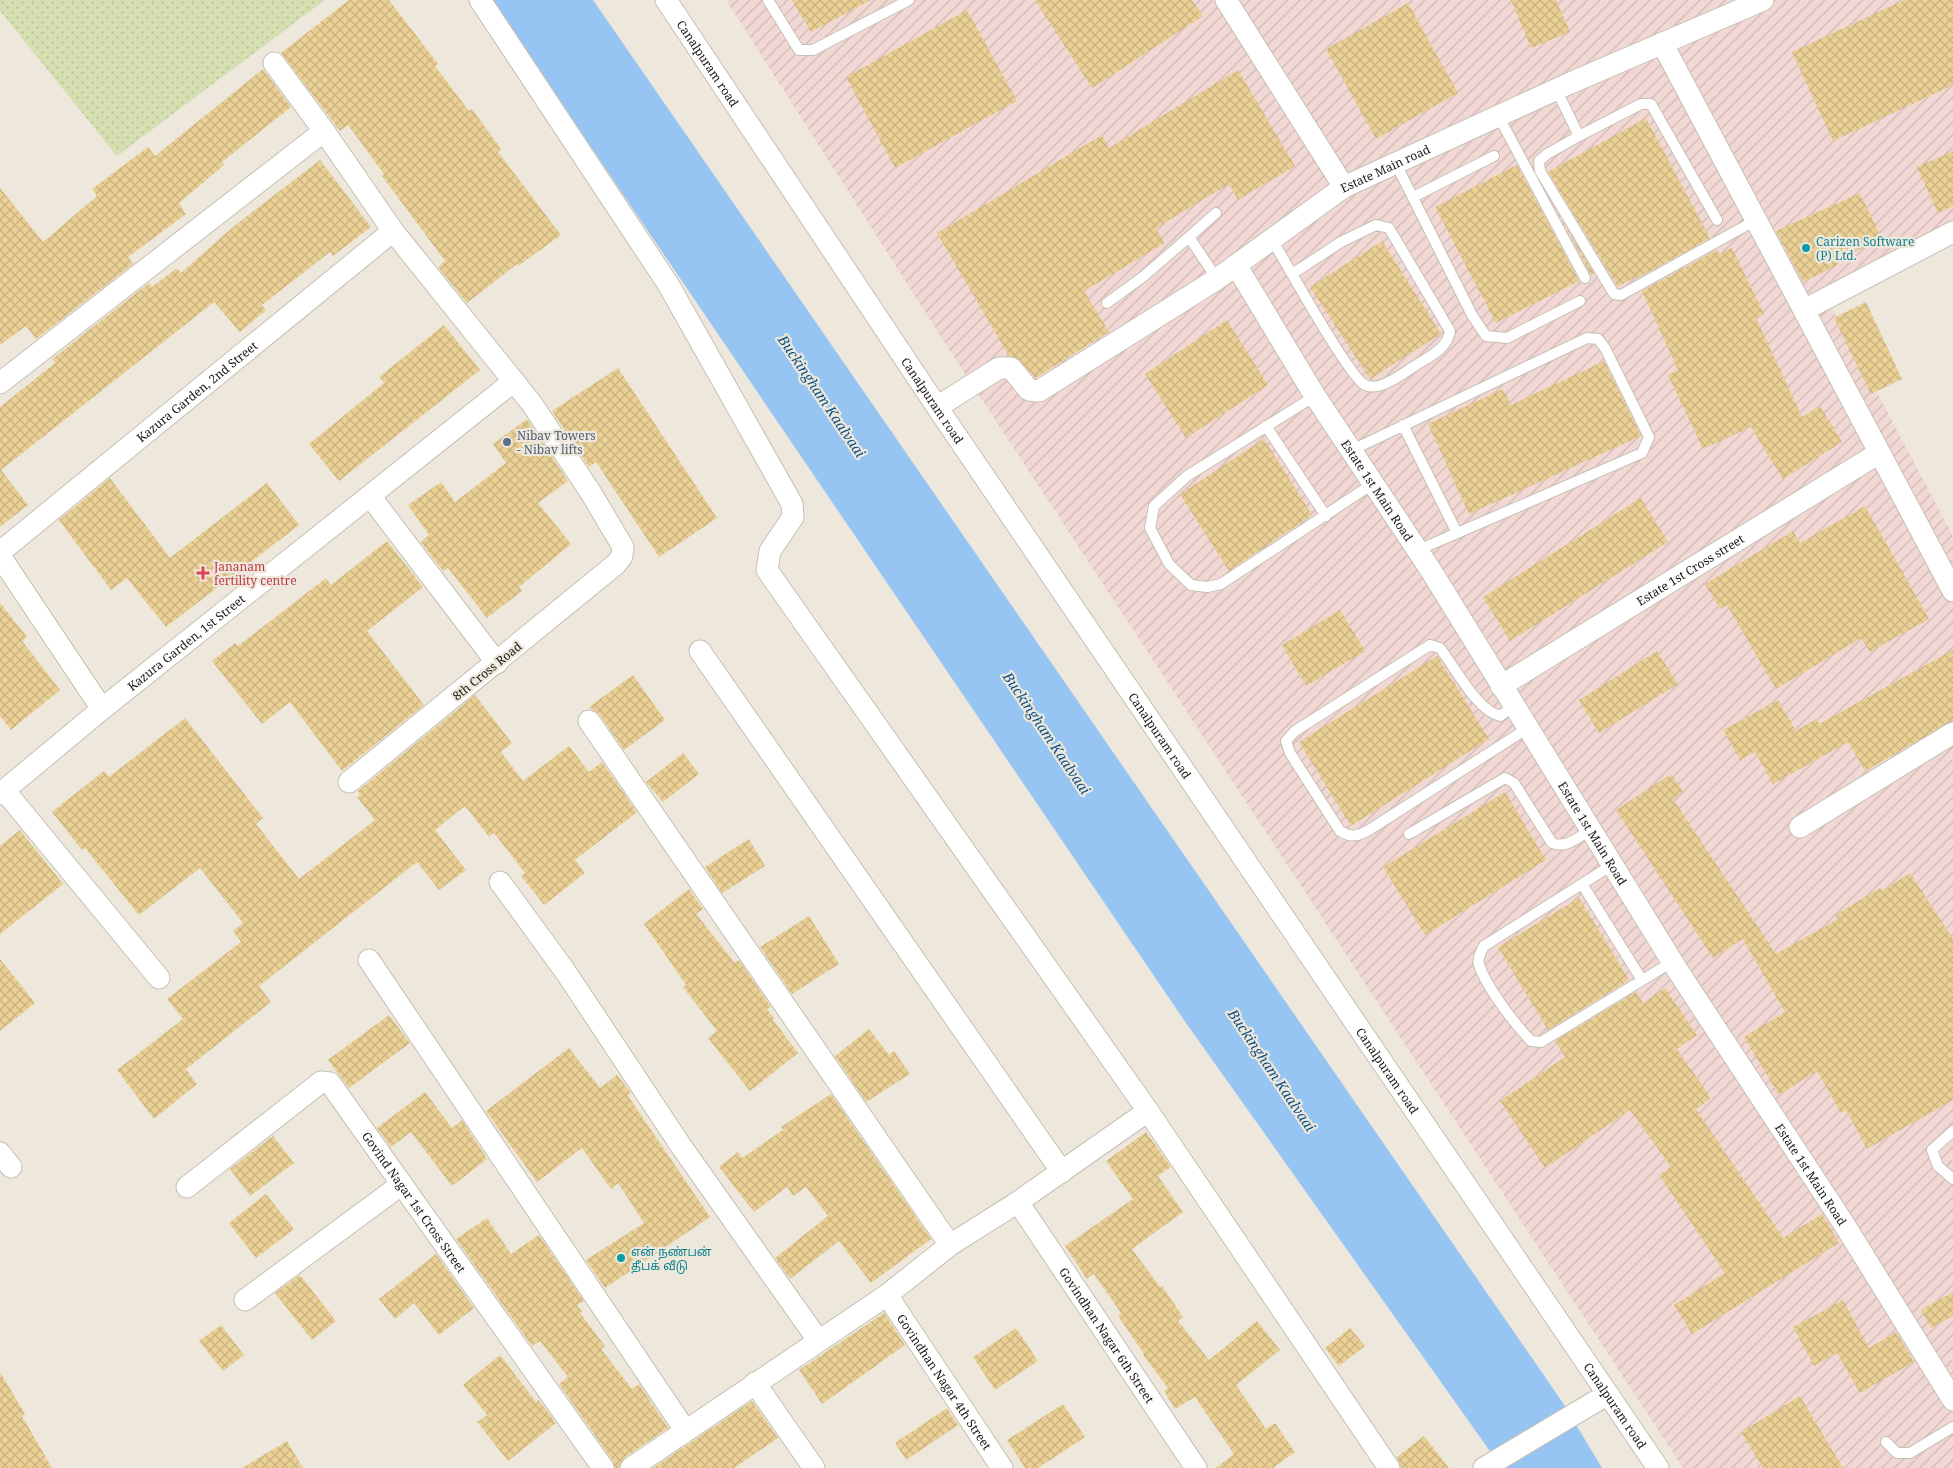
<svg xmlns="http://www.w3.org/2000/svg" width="1953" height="1468" font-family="'Noto Serif','Noto Sans Tamil',serif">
  <defs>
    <pattern id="industrial-furrows" width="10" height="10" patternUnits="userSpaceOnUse" patternTransform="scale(1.25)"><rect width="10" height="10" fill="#f2d8d4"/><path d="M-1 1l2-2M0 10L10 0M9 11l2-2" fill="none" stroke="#cfb9b5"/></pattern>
    <pattern id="grass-dots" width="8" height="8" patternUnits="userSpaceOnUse" patternTransform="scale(1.25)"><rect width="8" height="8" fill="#d5dfb2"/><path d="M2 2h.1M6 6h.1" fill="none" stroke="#b6bf98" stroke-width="1.8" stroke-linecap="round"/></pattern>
    <pattern id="building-cross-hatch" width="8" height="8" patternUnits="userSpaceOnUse" patternTransform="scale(1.25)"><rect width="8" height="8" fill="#ead094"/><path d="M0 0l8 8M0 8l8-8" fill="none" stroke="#c8b27f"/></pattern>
  </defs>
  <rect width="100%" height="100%" fill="#eee8dc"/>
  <path fill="url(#industrial-furrows)" d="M 726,0 L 1953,0 L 1953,236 L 1827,298 L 1953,536 L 1953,1468 L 1683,1468 L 950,351 Z"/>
  <path fill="url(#grass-dots)" d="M 0,0 L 325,0 L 117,156 L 0,11 Z"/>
  <path fill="#96c4f3" d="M 491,0 L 593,0 L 1563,1403 L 1602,1468 L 1502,1468 L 1186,1023 Z"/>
  <path fill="url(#building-cross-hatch)" d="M 349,0 L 389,0 L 438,64 L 435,66 L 469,111 L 472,109 L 501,149 L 498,152 L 561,235 L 518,266 L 517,264 L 467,303 L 438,267 L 445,261 L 382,176 L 384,174 L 348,125 L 340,131 L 281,53 Z
    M 792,0 L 871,0 L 811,32 Z
    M 1035,0 L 1192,0 L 1203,16 L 1092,88 Z
    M 1511,0 L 1556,0 L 1570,32 L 1531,48 Z
    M 1904,0 L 1953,0 L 1953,85 L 1833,141 L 1792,52 Z
    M 1408,3 L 1458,93 L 1376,139 L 1326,49 Z
    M 967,10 L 1017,101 L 895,168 L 846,77 Z
    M 263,69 L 291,107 L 222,162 L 224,165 L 179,203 L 186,214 L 128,257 L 133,264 L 36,339 L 26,326 L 0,345 L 0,188 L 43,242 L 97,196 L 92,189 L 148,147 L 155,156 Z
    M 1238,70 L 1295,166 L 1238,200 L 1229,184 L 1156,228 L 1165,243 L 1084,291 L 1109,332 L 1035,378 L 1020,360 L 1009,356 L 937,233 L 1102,135 L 1109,148 Z
    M 1646,118 L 1710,238 L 1636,279 L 1635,277 L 1618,287 L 1548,172 Z
    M 1953,151 L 1953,206 L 1938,213 L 1917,167 Z
    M 320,160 L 371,227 L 333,256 L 330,252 L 262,305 L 266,310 L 240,332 L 214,302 L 1,470 L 28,505 L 0,527 L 0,407 L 55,363 L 52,359 L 149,283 L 152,287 L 177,268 L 181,273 L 233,227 Z
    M 1517,165 L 1579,281 L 1496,323 L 1435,207 Z
    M 1860,193 L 1882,239 L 1836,261 L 1838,265 L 1803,282 L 1776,231 Z
    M 1565,225 L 1594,273 L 1591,275 Z
    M 1382,241 L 1441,334 L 1370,379 L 1310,287 Z
    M 1732,248 L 1764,314 L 1756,318 L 1802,417 L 1820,406 L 1842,442 L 1783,479 L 1751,427 L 1703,449 L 1668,375 L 1678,370 L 1642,291 L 1717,250 L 1719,254 Z
    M 1866,302 L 1902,379 L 1871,394 L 1834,318 Z
    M 1227,320 L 1268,385 L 1186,438 L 1145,374 Z
    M 444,325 L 480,370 L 339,481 L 309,444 L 384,383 L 379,377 Z
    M 1604,361 L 1641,436 L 1469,514 L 1428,424 L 1503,389 L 1511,405 Z
    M 618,368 L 717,518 L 659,557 L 596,462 L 589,467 L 552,411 Z
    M 527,419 L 568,481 L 538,503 L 571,544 L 519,587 L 522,591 L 487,618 L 448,568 L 443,571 L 421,542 L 429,535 L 408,505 L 441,482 L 455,502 L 506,463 L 493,444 Z
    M 1264,439 L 1312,515 L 1229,571 L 1180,494 Z
    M 110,478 L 170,558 L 267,483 L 299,525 L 166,627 L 127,578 L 111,590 L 59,520 Z
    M 1641,498 L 1668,542 L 1510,641 L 1483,597 Z
    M 1865,506 L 1929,619 L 1870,652 L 1861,638 L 1776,689 L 1727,605 L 1720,609 L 1705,584 L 1793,531 L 1800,543 Z
    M 387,541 L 423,587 L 367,631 L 424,705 L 342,771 L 290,702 L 262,724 L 212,661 L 235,643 L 238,646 L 326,578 L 331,585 Z
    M 0,603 L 27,637 L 22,641 L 60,690 L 11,730 L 0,716 Z
    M 1340,610 L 1365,651 L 1306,686 L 1282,645 Z
    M 1953,650 L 1953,721 L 1865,771 L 1848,742 L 1773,784 L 1755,752 L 1740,760 L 1723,730 L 1778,700 L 1796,731 L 1816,719 L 1819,724 Z
    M 1657,651 L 1678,684 L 1599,733 L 1579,700 Z
    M 1437,656 L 1489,739 L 1351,826 L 1299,742 Z
    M 633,675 L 665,720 L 624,750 L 599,714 L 589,707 Z
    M 475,695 L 512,743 L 501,752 L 523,781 L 569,746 L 589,772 L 602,762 L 637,812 L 575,860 L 585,873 L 544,905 L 521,876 L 525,873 L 494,833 L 489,837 L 465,806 L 435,830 L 466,870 L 439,890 L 417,862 L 259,986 L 271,1002 L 186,1069 L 197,1084 L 154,1119 L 117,1070 L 183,1019 L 167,999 L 241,942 L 233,931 L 243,923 L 200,868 L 139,915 L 85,848 L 82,850 L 52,812 L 104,771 L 109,777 L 185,718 L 263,818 L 256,824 L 299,879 L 375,820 L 357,797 L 360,795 L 358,791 Z
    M 683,753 L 699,774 L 663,802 L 646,782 Z
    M 1671,774 L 1683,792 L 1673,799 L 1776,954 L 1838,919 L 1835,915 L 1880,888 L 1882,891 L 1910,873 L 1953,939 L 1953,1100 L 1867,1149 L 1846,1110 L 1841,1113 L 1817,1071 L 1779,1095 L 1744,1037 L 1785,1012 L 1743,939 L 1713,958 L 1616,810 Z
    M 1505,792 L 1546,860 L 1425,935 L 1383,867 Z
    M 20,830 L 63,884 L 0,934 L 0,846 Z
    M 749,839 L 765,866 L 722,893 L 705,867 Z
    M 689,889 L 703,909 L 696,914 L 735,963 L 739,960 L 771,1007 L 767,1009 L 774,1018 L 773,1020 L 798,1053 L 750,1091 L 708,1038 L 717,1031 L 683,987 L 686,985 L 644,924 Z
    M 1579,898 L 1629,980 L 1548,1030 L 1498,947 Z
    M 809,916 L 839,964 L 792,994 L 760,947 Z
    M 0,959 L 35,1003 L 0,1031 Z
    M 1665,988 L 1697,1035 L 1677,1049 L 1711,1098 L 1696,1109 L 1783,1238 L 1822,1214 L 1839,1243 L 1692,1334 L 1674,1305 L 1725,1273 L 1659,1175 L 1671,1167 L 1630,1110 L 1545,1168 L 1500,1101 L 1565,1057 L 1555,1041 L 1636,992 L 1643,1003 Z
    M 389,1015 L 410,1043 L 349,1088 L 328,1060 Z
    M 869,1029 L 889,1055 L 894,1051 L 910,1074 L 866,1102 L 835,1056 Z
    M 569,1048 L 600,1088 L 617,1075 L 631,1093 L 628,1096 L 710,1217 L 605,1288 L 586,1260 L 644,1223 L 618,1183 L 611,1189 L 582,1148 L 537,1182 L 486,1111 Z
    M 425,1092 L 452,1128 L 462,1120 L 487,1159 L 452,1186 L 411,1132 L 391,1147 L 377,1128 Z
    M 831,1094 L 931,1239 L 871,1283 L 839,1241 L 790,1279 L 775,1258 L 828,1216 L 806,1187 L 793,1196 L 787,1187 L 754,1212 L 719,1167 L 738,1152 L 742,1158 L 783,1130 L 781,1127 Z
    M 1146,1132 L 1171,1167 L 1158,1176 L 1183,1212 L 1132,1249 L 1160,1287 L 1162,1286 L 1183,1317 L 1178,1321 L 1209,1360 L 1257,1321 L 1280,1350 L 1236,1385 L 1266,1429 L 1275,1423 L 1295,1452 L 1273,1468 L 1216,1468 L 1234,1454 L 1195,1397 L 1175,1409 L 1164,1391 L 1168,1388 L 1143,1355 L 1144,1354 L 1118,1316 L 1121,1313 L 1094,1274 L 1087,1279 L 1065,1246 L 1133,1199 L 1106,1161 Z
    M 273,1136 L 294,1163 L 250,1196 L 230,1169 Z
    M 266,1194 L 294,1229 L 256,1258 L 229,1223 Z
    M 487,1218 L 511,1254 L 539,1235 L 584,1301 L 577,1305 L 582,1312 L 580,1313 L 605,1346 L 601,1349 L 632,1389 L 639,1384 L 668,1428 L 624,1458 L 619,1468 L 615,1468 L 613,1461 L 559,1384 L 568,1377 L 540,1341 L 532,1346 L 456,1239 Z
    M 436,1254 L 474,1308 L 439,1335 L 414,1303 L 395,1319 L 379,1299 Z
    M 300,1275 L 336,1321 L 312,1340 L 275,1293 Z
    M 1953,1292 L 1953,1316 L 1931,1328 L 1921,1310 Z
    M 1843,1300 L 1869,1348 L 1896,1332 L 1914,1362 L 1860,1393 L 1837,1353 L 1814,1366 L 1793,1327 Z
    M 884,1313 L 905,1345 L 822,1404 L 799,1370 Z
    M 221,1325 L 244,1355 L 223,1371 L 199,1341 Z
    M 1016,1328 L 1038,1361 L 995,1390 L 973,1357 Z
    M 1350,1328 L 1365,1346 L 1339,1366 L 1325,1348 Z
    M 500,1355 L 536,1402 L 539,1400 L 556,1423 L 508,1461 L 477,1422 L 487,1415 L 463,1385 Z
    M 0,1372 L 25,1414 L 22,1416 L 52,1468 L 0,1468 Z
    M 1800,1396 L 1843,1468 L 1763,1468 L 1741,1432 Z
    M 752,1401 L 778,1438 L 734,1468 L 653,1468 Z
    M 1063,1404 L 1085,1437 L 1038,1468 L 1025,1468 L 1007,1440 Z
    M 947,1408 L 958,1425 L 906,1460 L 895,1443 Z
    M 1424,1436 L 1449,1468 L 1401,1468 L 1397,1457 Z
    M 287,1441 L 303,1468 L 242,1468 Z"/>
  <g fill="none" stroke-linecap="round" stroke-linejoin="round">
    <g stroke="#c5c0b4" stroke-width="12">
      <path id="lane" d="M 768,0 L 799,50 L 813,50 L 909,0
        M 1556,89 L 1579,136 L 1641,104 L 1651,104 L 1717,220
        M 1499,117 L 1585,278
        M 1579,136 L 1547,154 L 1539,161 L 1540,171 L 1614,294 L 1621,295 L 1756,220
        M 1396,164 L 1472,315 L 1486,336 L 1507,338 L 1580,301
        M 1413,197 L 1494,156
        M 1189,237 L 1216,213
        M 1271,238 L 1292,274 L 1341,242 L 1376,225 L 1389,228 L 1450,331 C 1447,350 1428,357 1413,367 C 1402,374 1379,392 1365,385 C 1351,378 1303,293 1292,274
        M 1107,303 L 1144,276 L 1189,237 L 1217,279
        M 1315,396 L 1187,476 L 1154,506 L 1150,528 L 1169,564 L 1191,585 L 1207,587 L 1221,584 L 1374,483
        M 1403,425 L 1457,533
        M 1266,426 L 1326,516
        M 1352,450 L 1587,338 L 1598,339 L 1605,348 L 1649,437 L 1642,453 L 1418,550
        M 1514,706 L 1500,716 C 1476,710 1455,667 1440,648 L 1430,645 L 1295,731 L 1286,741 L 1290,753 L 1340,831 C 1351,838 1358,836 1369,830 L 1528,728
        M 1409,834 L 1505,778 L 1514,783 L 1552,843 C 1566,849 1579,837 1590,830
        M 1612,865 L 1484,946 C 1481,952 1477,958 1479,965 C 1487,988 1514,1023 1531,1041 L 1541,1042 L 1672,962
        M 1582,884 L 1642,980
        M 1953,1131 L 1932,1150 L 1938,1166 L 1953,1179
        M 1886,1442 L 1897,1453 L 1910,1453 L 1953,1427"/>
    </g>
    <g stroke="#c5c0b4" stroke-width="23">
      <g id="street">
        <path d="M 480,0 L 668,284 L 792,504 L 793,517 L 770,551 L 767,570 L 1148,1111 L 1389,1468"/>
        <path id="s1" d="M 666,0 L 937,407 L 1658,1468"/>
        <path d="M 1226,0 L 1344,187"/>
        <path d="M 1662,43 L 1953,591"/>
        <path d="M 274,63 L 324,131"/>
        <path id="s2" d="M 1236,265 L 1315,396 L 1430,569 L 1678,971 L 1844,1224 L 1953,1400"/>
        <path d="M 1804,310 L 1953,232"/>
        <path d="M 0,383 L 324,131 L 393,231 L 532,404 L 591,493 L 623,547 L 622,556 L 616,564 L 349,782"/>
        <path id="s3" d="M 937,407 L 999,368 L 1011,368 L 1029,390 L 1039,391 L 1217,279 L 1344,187 L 1568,84 L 1763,0"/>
        <path d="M 370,496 L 497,663"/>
        <path id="s4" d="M 0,552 L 393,231"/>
        <path d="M 0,556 L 102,709"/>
        <path d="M 700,651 L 1062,1172"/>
        <path id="s5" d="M 1501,686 L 1879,453"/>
        <path d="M 589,721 L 950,1245"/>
        <path d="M 4,790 L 159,978"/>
        <path id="s6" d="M 0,794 L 102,709 L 514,381"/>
        <path d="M 1800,827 L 1953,733"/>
        <path d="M 500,882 L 565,971 L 681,1146 L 818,1340"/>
        <path d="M 369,960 L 685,1430"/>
        <path d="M 0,1153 L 11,1167"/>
        <path id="s7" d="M 187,1187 L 321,1082 L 330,1083 L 603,1468"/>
        <path id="s8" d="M 1018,1202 L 1196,1468"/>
        <path id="s9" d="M 887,1295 L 1002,1468"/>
        <path d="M 245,1300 L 402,1184"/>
        <path d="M 755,1383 L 814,1468"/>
        <path d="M 631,1468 L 887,1295 L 950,1245 L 1018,1202 L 1148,1111"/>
        <path d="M 1484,1468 L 1608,1394"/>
      </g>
    </g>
    <use href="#lane" stroke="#fff" stroke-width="10"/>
    <use href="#street" stroke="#fff" stroke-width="21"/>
  </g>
  <g fill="#0f9aa8" stroke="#eee8dc" stroke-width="2">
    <circle cx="1806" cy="248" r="5"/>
    <circle cx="621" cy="1258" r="5"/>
  </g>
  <circle fill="#5c6f8a" stroke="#eee8dc" stroke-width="2" cx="507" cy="442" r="5"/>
  <path fill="#e0444e" stroke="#eee8dc" stroke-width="2" d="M200.5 565.5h5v5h5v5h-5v5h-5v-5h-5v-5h5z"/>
  <g text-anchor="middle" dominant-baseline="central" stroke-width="4.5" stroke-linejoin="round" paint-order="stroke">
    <g font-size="12" fill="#1a1814" stroke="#eee8dc">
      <text stroke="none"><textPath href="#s1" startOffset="76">Canalpuram road</textPath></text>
      <text stroke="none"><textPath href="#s3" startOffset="536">Estate Main road</textPath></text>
      <text stroke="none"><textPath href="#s4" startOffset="254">Kazura Garden, 2nd Street</textPath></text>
      <text stroke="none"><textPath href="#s1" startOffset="481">Canalpuram road</textPath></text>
      <text stroke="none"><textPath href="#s2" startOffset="266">Estate 1st Main Road</textPath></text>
      <text stroke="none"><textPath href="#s5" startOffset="222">Estate 1st Cross street</textPath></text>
      <text stroke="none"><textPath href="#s6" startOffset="240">Kazura Garden, 1st Street</textPath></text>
      <text transform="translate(487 671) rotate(-39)">8th Cross Road</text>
      <text stroke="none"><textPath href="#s1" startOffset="886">Canalpuram road</textPath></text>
      <text stroke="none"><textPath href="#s2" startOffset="671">Estate 1st Main Road</textPath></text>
      <text stroke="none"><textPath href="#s1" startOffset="1291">Canalpuram road</textPath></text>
      <text stroke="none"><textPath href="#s2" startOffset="1076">Estate 1st Main Road</textPath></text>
      <text stroke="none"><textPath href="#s7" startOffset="325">Govind Nagar 1st Cross Street</textPath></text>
      <text stroke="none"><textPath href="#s8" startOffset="160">Govindhan Nagar 6th Street</textPath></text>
      <text stroke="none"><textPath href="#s9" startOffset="104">Govindhan Nagar 4th Street</textPath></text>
      <text stroke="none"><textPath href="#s1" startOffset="1696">Canalpuram road</textPath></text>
    </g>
    <g font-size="12" fill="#0d838f" stroke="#eee8dc" text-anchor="start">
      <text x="1816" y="241">Carizen Software<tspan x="1816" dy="14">(P) Ltd.</tspan></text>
      <text x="631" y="1251">என் நண்பன்<tspan x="631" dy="14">தீபக் வீடு</tspan></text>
    </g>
    <g font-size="12" fill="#4e5e75" stroke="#eee8dc" text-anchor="start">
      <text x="517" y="435">Nibav Towers<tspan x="517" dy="14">- Nibav lifts</tspan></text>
    </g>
    <g font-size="12" fill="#be3a42" stroke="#eee8dc" text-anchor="start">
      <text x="214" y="566">Jananam<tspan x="214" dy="14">fertility centre</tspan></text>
    </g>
    <g font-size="14" font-style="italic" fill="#0c5089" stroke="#eee8dc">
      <text transform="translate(822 396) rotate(56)">Buckingham Kaalvaai</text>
      <text transform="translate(1047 733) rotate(56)">Buckingham Kaalvaai</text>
      <text transform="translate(1272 1070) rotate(56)">Buckingham Kaalvaai</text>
    </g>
  </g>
</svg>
